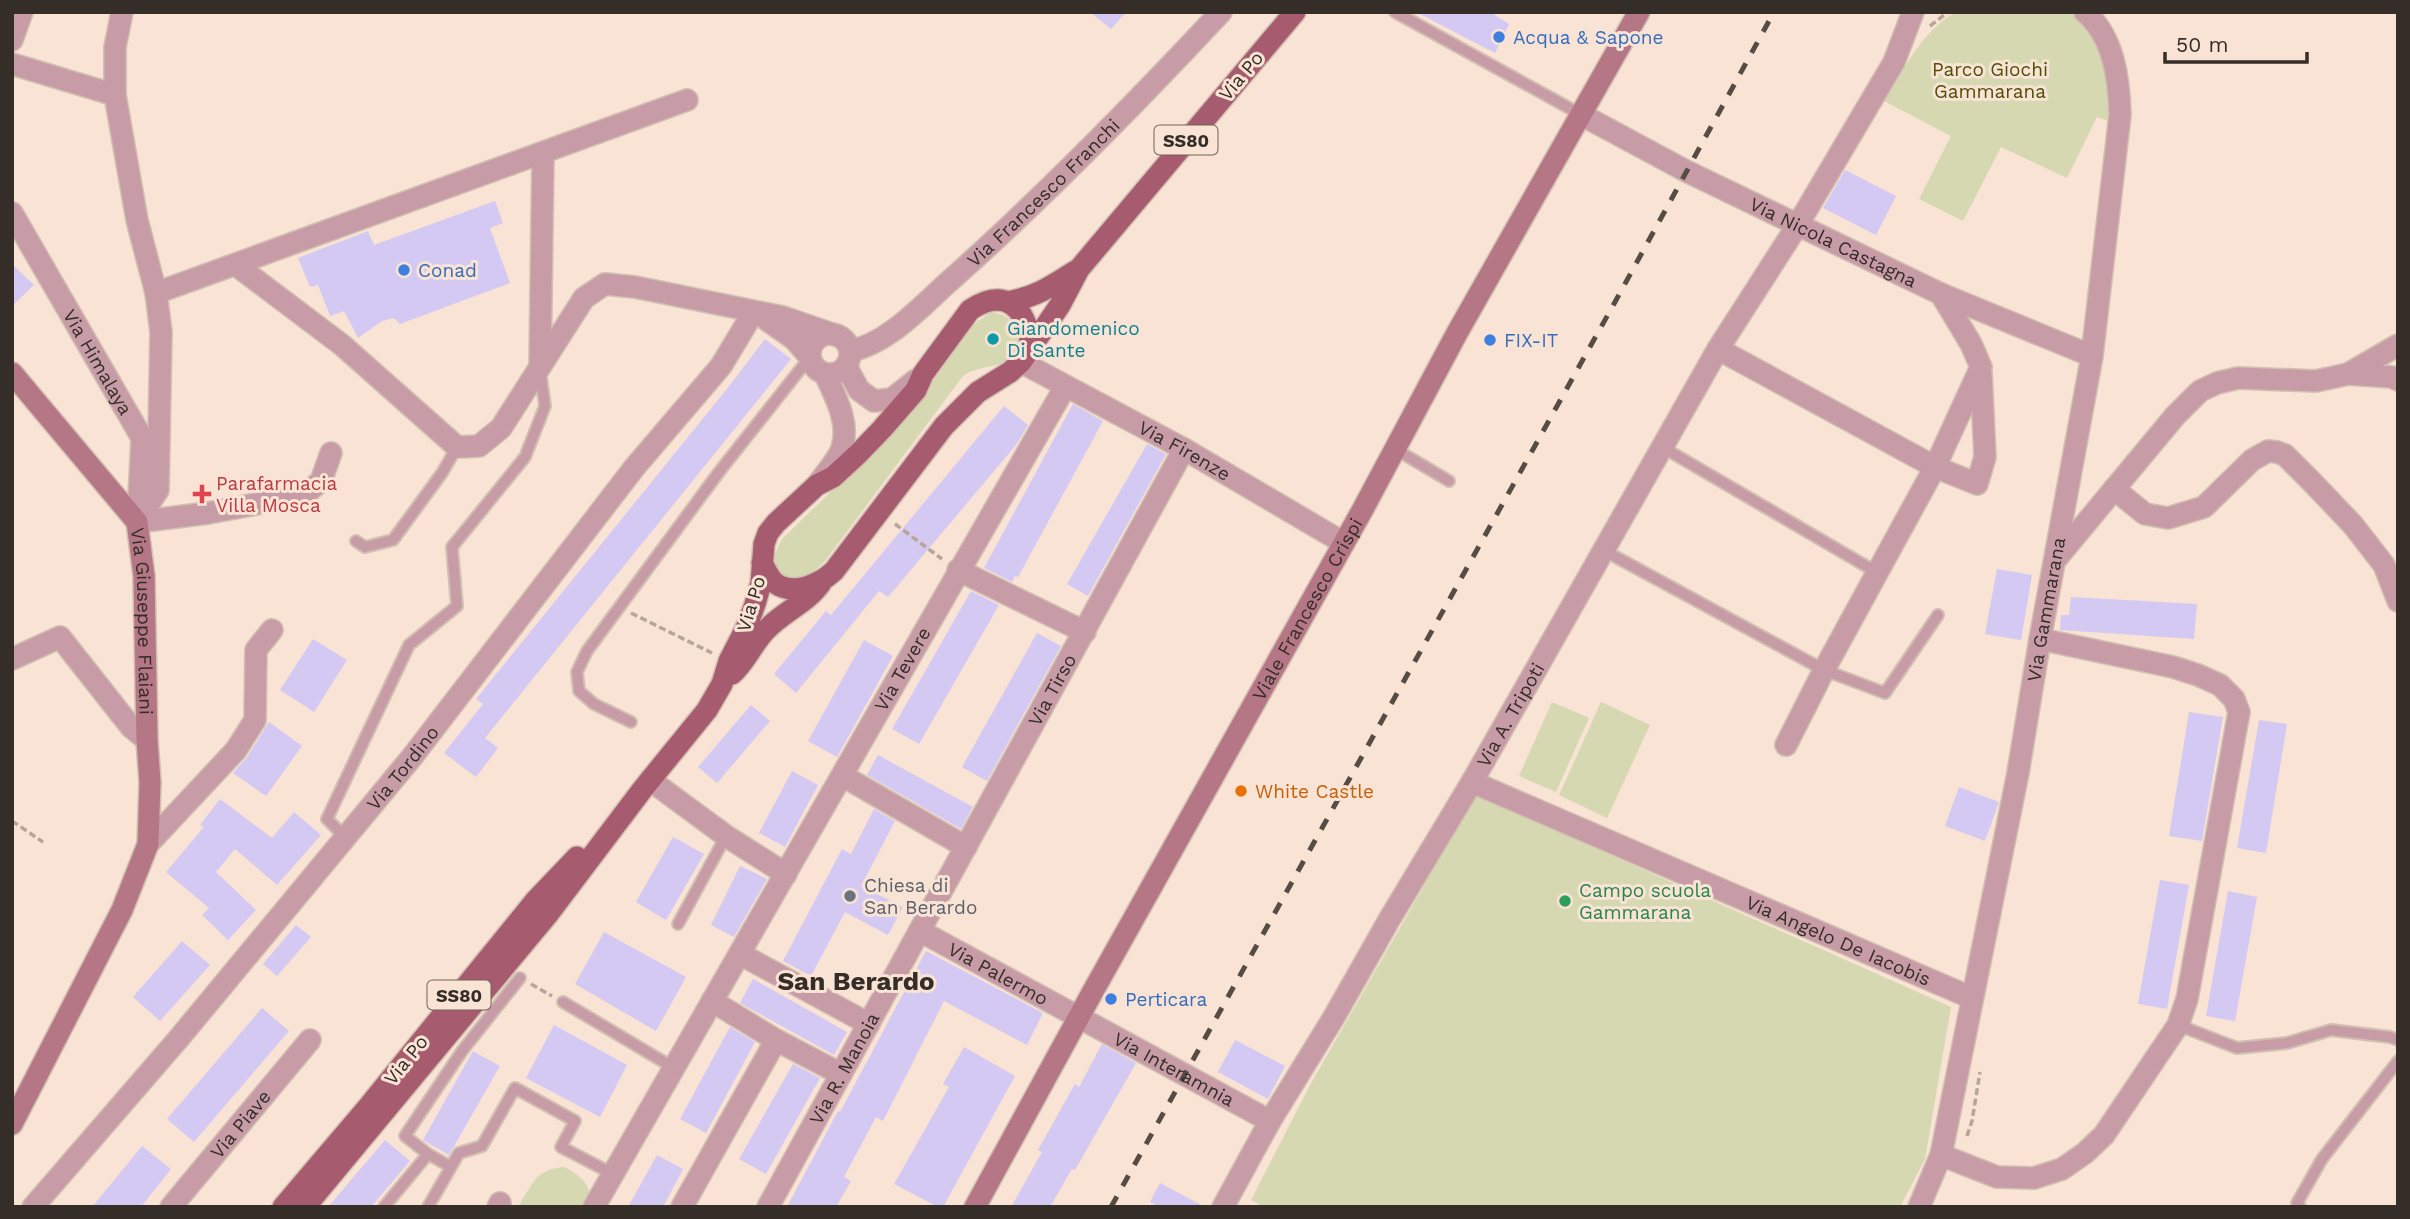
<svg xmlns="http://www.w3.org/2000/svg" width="2410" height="1219" font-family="'Work Sans',sans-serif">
  <rect width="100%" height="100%" fill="#f8e3d4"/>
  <path fill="#d5d8b0" d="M 1956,12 L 2071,12 C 2110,53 2108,68 2110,122 L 2097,117 L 2067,178 L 2001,147 L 1963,221 L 1919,199 L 1951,136 L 1884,101 C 1904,70 1922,30 1956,12 Z
    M 990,313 C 1009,312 1015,325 1020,341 C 1009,374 987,360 963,376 L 825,561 C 811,574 801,584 781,575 C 771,562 775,550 783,538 L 877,447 L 919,400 L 973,325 Z
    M 1552,702 L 1589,718 L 1556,792 L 1519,776 Z
    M 1601,702 L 1650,725 L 1607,818 L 1559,795 Z
    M 1476,795 L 1951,1007 L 1925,1159 L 1900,1207 L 1264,1207 L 1251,1200 L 1310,1085 Z
    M 564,1167 C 578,1174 586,1180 591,1195 L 584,1207 L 518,1207 C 532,1185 535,1169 564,1167 Z"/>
  <path fill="#d4c9f2" d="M 1090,12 L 1126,12 L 1111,29 Z
    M 1416,12 L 1490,12 L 1509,24 L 1495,53 Z
    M 1845,170 L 1896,196 L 1876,235 L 1823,208 Z
    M 495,201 L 503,223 L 490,228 L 510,283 L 400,324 L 394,318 L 382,321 L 358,338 L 344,311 L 330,316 L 318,285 L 310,287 L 298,258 L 368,231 L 374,245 Z
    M 12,264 L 34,285 L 12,306 Z
    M 765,339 L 791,359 L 485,738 L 498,748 L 476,777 L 444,753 L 483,704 L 476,699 L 730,385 Z
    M 1073,404 L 1103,421 L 1018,577 L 1015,576 L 1012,582 L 984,568 Z
    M 1004,406 L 1028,425 L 1016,445 L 888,597 L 879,591 L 796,693 L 774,674 L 826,611 L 831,615 Z
    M 1147,444 L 1166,454 L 1088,596 L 1067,584 Z
    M 1997,569 L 2032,575 L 2021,640 L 1985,634 Z
    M 971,591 L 999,605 L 919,744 L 892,729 Z
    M 2071,597 L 2197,604 L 2194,639 L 2060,630 L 2061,615 L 2069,615 Z
    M 1037,633 L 1061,646 L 987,781 L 962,767 Z
    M 313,639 L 347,660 L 314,712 L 280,690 Z
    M 864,640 L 893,656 L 837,757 L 808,741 Z
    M 751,705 L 770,721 L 717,783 L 698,767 Z
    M 2189,712 L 2223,717 L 2202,841 L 2169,836 Z
    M 2259,720 L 2287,724 L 2266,853 L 2237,848 Z
    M 269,722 L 302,746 L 266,796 L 233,773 L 247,757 Z
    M 878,755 L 973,807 L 961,829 L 867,775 Z
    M 792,771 L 818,785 L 785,847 L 759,833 Z
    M 1959,787 L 1999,802 L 1985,841 L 1945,826 Z
    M 220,799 L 272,838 L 294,812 L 321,835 L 277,885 L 235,849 L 216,872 L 256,910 L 228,940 L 202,915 L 209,908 L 166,872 L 204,827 L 200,825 Z
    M 874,809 L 895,821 L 861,886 L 903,907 L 888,935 L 845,912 L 811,976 L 783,961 L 842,849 L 851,854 Z
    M 673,837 L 704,854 L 666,920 L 636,902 Z
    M 740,866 L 767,879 L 734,937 L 711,925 Z
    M 2160,880 L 2189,885 L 2167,1009 L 2138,1004 Z
    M 2228,891 L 2257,897 L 2235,1021 L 2206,1016 Z
    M 296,925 L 311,937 L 277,976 L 263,964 Z
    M 604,932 L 686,977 L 656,1031 L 575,984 Z
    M 182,941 L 210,965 L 160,1021 L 133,997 Z
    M 926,951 L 1043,1013 L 1027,1045 L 944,1001 L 883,1121 L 876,1117 L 844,1177 L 851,1181 L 836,1207 L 787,1207 L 838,1111 L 840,1112 Z
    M 753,979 L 847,1032 L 834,1055 L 740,1003 Z
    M 262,1008 L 289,1031 L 194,1142 L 167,1119 Z
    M 554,1025 L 627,1065 L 600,1117 L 526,1078 Z
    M 730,1027 L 755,1042 L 706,1133 L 680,1119 Z
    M 1235,1040 L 1285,1066 L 1268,1099 L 1218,1072 Z
    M 1102,1044 L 1136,1063 L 1116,1098 L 1075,1170 L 1072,1169 L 1050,1207 L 1011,1207 L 1042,1152 L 1038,1150 L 1075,1084 L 1079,1087 Z
    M 964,1047 L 1015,1076 L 943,1207 L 938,1207 L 894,1184 L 949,1087 L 943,1084 Z
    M 473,1051 L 500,1066 L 449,1155 L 423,1140 Z
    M 793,1064 L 820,1078 L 766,1174 L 739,1159 Z
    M 385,1140 L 410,1161 L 371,1207 L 328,1207 Z
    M 142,1146 L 171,1169 L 141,1207 L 92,1207 Z
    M 657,1155 L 683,1169 L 663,1207 L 628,1207 Z
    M 1160,1183 L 1205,1207 L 1159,1207 L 1150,1202 Z"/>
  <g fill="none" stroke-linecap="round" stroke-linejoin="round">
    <g stroke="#d1bfb1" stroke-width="14">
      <path id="lane" d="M 1395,12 L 1580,114
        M 1662,447 L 1878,573
        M 1395,449 L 1449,481
        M 356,541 L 365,547 L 393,540 L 442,473 L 457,447
        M 1603,550 L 1824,670 L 1885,693 L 1938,615
        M 631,722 L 594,704 L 579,691 L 577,672 L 587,651 L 719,472 L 810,357
        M 346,838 L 327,819 L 409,645 L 457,606 L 452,547 L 525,457 L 545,406 L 540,370
        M 678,924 L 726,836
        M 563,1002 L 674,1068
        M 2178,1025 L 2237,1048 L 2287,1043 L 2331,1030 L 2390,1037 L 2398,1040
        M 451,1167 L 428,1154 L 405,1136 L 462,1051 L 520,978
        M 384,1207 L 428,1154
        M 428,1207 L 459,1153 L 482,1146 L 515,1088 L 575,1121 L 561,1147 L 613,1174
        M 2300,1207 L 2297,1203 L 2322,1159 L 2398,1061"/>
    </g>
    <g stroke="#d1bfb1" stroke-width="24">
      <g id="street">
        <path d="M 122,12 L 115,47 L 115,95 L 137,220 L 156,293 L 161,332 L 158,490 L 137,522"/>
        <path d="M 12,40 L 22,12"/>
        <path d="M 12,64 L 115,95"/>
        <path id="s1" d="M 1580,114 L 1686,171 L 1941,294 L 2092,356"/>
        <path id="s2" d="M 12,213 L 142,438 L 138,520"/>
        <path d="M 236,265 L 342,345 L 457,447 L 479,446 L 501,428 L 584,298 L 605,284 L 635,287 L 783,317 L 835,335"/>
        <path d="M 156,293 L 687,100"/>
        <path d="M 767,320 L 794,339 L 810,357"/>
        <circle cx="830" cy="354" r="20"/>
        <path d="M 1718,349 L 1935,467 L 1977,484 L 1985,457 L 1981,373"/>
        <path id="s3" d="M 850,351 C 890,343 923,304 953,278 C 1047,194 1135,104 1221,12"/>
        <path id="s4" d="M 1021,362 L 1184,449 L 1344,543"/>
        <path d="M 540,365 L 543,154"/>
        <path d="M 846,366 L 859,390 L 874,401 L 892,399 L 916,380"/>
        <path d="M 2348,374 L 2392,377 L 2398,380"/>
        <path d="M 817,485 C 825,474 838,460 842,448 C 850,422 835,396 825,374"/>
        <path d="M 2114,489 L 2145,514 L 2168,518 L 2204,507 L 2252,460 L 2268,451 L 2277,452 L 2285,455 L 2312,482 L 2353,525 L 2384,565 L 2398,601"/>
        <path d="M 137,522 L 208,513 L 304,495 L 321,481 L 331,453"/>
        <path d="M 2056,559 L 2175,416 L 2200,391 L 2217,383 L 2238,378 L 2316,381 L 2348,374 L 2398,345"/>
        <path d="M 958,570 L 1085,632"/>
        <path d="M 12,659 L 60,637 L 131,727 L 147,740"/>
        <path d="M 1786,745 L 1824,670 L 1935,467 L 1981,367 L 1971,344 L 1941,294"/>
        <path d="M 843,776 L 966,847"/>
        <path d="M 650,780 L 726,836 L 786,874"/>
        <path id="s5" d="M 1472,782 L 1972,998"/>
        <path d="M 148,844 L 236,750 L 255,720 L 256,650 L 272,630"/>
        <path id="s6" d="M 920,931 L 1270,1121"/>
        <path d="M 740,954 L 869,1024"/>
        <path d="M 712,1001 L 776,1040 L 841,1074"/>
        <path d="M 1941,1155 L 1997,1177 L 2034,1178 L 2062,1169 L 2085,1153 L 2104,1135 L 2178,1025 L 2187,999 L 2239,712 L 2234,699 L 2220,685 L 2198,675 L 2173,667 L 2040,639"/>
        <path id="s7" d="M 33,1207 L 180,1037 L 412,757 L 634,468 L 721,366 L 753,313"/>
        <path id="s8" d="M 171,1207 L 310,1040"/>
        <path d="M 498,1207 L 500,1203"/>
        <path id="s9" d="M 594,1207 C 752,934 906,659 1065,387"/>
        <path d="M 682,1207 L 776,1040"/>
        <path id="s10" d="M 768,1207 L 1184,449"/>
        <path id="s11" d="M 1223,1207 L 1270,1121 L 1334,1017 L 1389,920 L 1472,782 L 1718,349 L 1797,226 L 1894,62 L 1913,12"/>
        <path id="s12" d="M 1919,1207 L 1941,1155 L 2018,773 L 2040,639 L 2092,356 L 2120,115 C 2119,79 2114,37 2085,12"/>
      </g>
    </g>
    <g stroke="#d1bfb1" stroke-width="24">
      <g id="secondary">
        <path id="s13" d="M 12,373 L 137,522 L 144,576 L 147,740 L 150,782 L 148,844 L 122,910 L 12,1124"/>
        <path id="s14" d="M 975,1207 L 1092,993 L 1363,509 L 1457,333 L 1639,12"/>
      </g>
    </g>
    <g stroke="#d1bfb1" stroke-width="24">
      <path id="primary" d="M 1007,302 C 1036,297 1052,286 1077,270
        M 762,563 C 766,570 770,579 775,583 C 794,597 821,583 834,571 L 944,426 L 978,392 L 1010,372 L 1021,362 L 1060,305 L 1079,269 L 1295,12
        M 732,674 C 746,662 753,643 766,630 C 783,612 807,603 821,583
        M 283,1207 L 368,1107 L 535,901 L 577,857
        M 305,1207 L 549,913 L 642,790 L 707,710 L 722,684 L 729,661 L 747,626 L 755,604 L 761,583 L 764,544 L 768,533 L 776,523 L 817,485 L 833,477 L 858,454 L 882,429 L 916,390 L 923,374 L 970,310 C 1006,286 1026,308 1031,345"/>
    </g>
    <path stroke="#b6a599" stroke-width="3.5" stroke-dasharray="7 3.5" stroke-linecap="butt" d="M 1930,26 L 1948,12
      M 895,524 L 942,559
      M 631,613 L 712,653
      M 12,821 L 43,842
      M 531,984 L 552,996
      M 1967,1136 L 1972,1121 L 1980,1072"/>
    <use href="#lane" stroke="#c79ca6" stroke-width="10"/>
    <use href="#street" stroke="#c79ca6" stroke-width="21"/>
    <use href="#secondary" stroke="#b57786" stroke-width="21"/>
    <use href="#primary" stroke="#a65b6f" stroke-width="21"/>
    <path stroke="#564c44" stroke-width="5" stroke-dasharray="12 12" stroke-linecap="butt" d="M 1111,1207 L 1615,302 L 1774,12"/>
  </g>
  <g fill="#3f7fe0" stroke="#f8e3d4" stroke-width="2.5">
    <circle cx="1499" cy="37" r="7"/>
    <circle cx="404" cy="270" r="7"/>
    <circle cx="1490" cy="340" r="7"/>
    <circle cx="1111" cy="999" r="7"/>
  </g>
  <circle fill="#0f9aa8" stroke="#f8e3d4" stroke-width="2.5" cx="993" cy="339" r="7"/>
  <path fill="#e0444e" stroke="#f8e3d4" stroke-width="2.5" d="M198.5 483.5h7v7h7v7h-7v7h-7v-7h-7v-7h7z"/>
  <circle fill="#e8710a" stroke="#f8e3d4" stroke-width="2.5" cx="1241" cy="791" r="7"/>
  <circle fill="#6b7280" stroke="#f8e3d4" stroke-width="2.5" cx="850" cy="896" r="7"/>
  <circle fill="#2e9e5b" stroke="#f8e3d4" stroke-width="2.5" cx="1565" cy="901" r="7"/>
  <g text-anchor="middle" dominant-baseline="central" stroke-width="6" stroke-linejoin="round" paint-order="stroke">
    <g fill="#f8e3d4" stroke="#70645b" stroke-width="2">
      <rect x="1154.5" y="125.5" width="63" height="29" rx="5"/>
      <rect x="427.5" y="980.5" width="63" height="29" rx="5"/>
    </g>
    <g font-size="18" font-weight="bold" fill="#352d27">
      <text x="1186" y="140">SS80</text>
      <text x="459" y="995">SS80</text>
    </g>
    <g font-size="19" fill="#366cbe" stroke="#f8e3d4" text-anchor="start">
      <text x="1513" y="37">Acqua &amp; Sapone</text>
      <text x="418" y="270">Conad</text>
      <text x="1504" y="340">FIX-IT</text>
      <text x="1125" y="999">Perticara</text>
    </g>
    <g font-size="19" fill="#4e5007" stroke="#f8e3d4">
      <text x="1990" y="69">Parco Giochi<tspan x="1990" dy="22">Gammarana</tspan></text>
    </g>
    <g font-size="19" fill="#352d27" stroke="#f8e3d4">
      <text transform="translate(1241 76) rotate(-50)">Via Po</text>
      <text stroke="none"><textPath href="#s3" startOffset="252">Via Francesco Franchi</textPath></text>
      <text stroke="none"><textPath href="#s1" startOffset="284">Via Nicola Castagna</textPath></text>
      <text stroke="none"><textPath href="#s2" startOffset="172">Via Himalaya</textPath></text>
      <text stroke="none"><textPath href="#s4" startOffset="186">Via Firenze</textPath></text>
      <text transform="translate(751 604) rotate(-73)">Via Po</text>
      <text stroke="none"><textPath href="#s14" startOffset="684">Viale Francesco Crispi</textPath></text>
      <text stroke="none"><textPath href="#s12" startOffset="612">Via Gammarana</textPath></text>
      <text stroke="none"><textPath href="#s13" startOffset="294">Via Giuseppe Flaiani</textPath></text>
      <text stroke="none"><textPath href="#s9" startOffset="620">Via Tevere</textPath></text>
      <text stroke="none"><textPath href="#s10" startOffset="590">Via Tirso</textPath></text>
      <text stroke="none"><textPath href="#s11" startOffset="570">Via A. Tripoti</textPath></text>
      <text stroke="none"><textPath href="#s7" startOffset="574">Via Tordino</textPath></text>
      <text stroke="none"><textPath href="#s5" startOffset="399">Via Angelo De Iacobis</textPath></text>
      <text stroke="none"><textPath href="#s6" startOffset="89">Via Palermo</textPath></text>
      <text transform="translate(406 1060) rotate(-51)">Via Po</text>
      <text stroke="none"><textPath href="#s6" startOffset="289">Via Interamnia</textPath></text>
      <text stroke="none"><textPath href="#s10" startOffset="158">Via R. Manoia</textPath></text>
      <text stroke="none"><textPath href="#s8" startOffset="108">Via Piave</textPath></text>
    </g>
    <g font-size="19" fill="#0d838f" stroke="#f8e3d4" text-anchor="start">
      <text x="1007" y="328">Giandomenico<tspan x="1007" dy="22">Di Sante</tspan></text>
    </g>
    <g font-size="19" fill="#be3a42" stroke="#f8e3d4" text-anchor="start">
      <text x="216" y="483">Parafarmacia<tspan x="216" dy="22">Villa Mosca</tspan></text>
    </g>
    <g font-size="19" fill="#c56008" stroke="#f8e3d4" text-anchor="start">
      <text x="1255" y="791">White Castle</text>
    </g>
    <g font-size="19" fill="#5b616d" stroke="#f8e3d4" text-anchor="start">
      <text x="864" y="885">Chiesa di<tspan x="864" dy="22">San Berardo</tspan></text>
    </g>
    <g font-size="19" fill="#27864d" stroke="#f8e3d4" text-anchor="start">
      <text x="1579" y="890">Campo scuola<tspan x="1579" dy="22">Gammarana</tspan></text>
    </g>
    <g font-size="26" font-weight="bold" fill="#352d27" stroke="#f8e3d4">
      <text x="856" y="981">San Berardo</text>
    </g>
  </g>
  <rect width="2410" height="1219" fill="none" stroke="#352d27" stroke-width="28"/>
  <path d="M2165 52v10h142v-10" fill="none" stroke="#352d27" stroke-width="3.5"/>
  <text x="2176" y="52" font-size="21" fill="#352d27" stroke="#f8e3d4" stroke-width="5" paint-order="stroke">50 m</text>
</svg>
